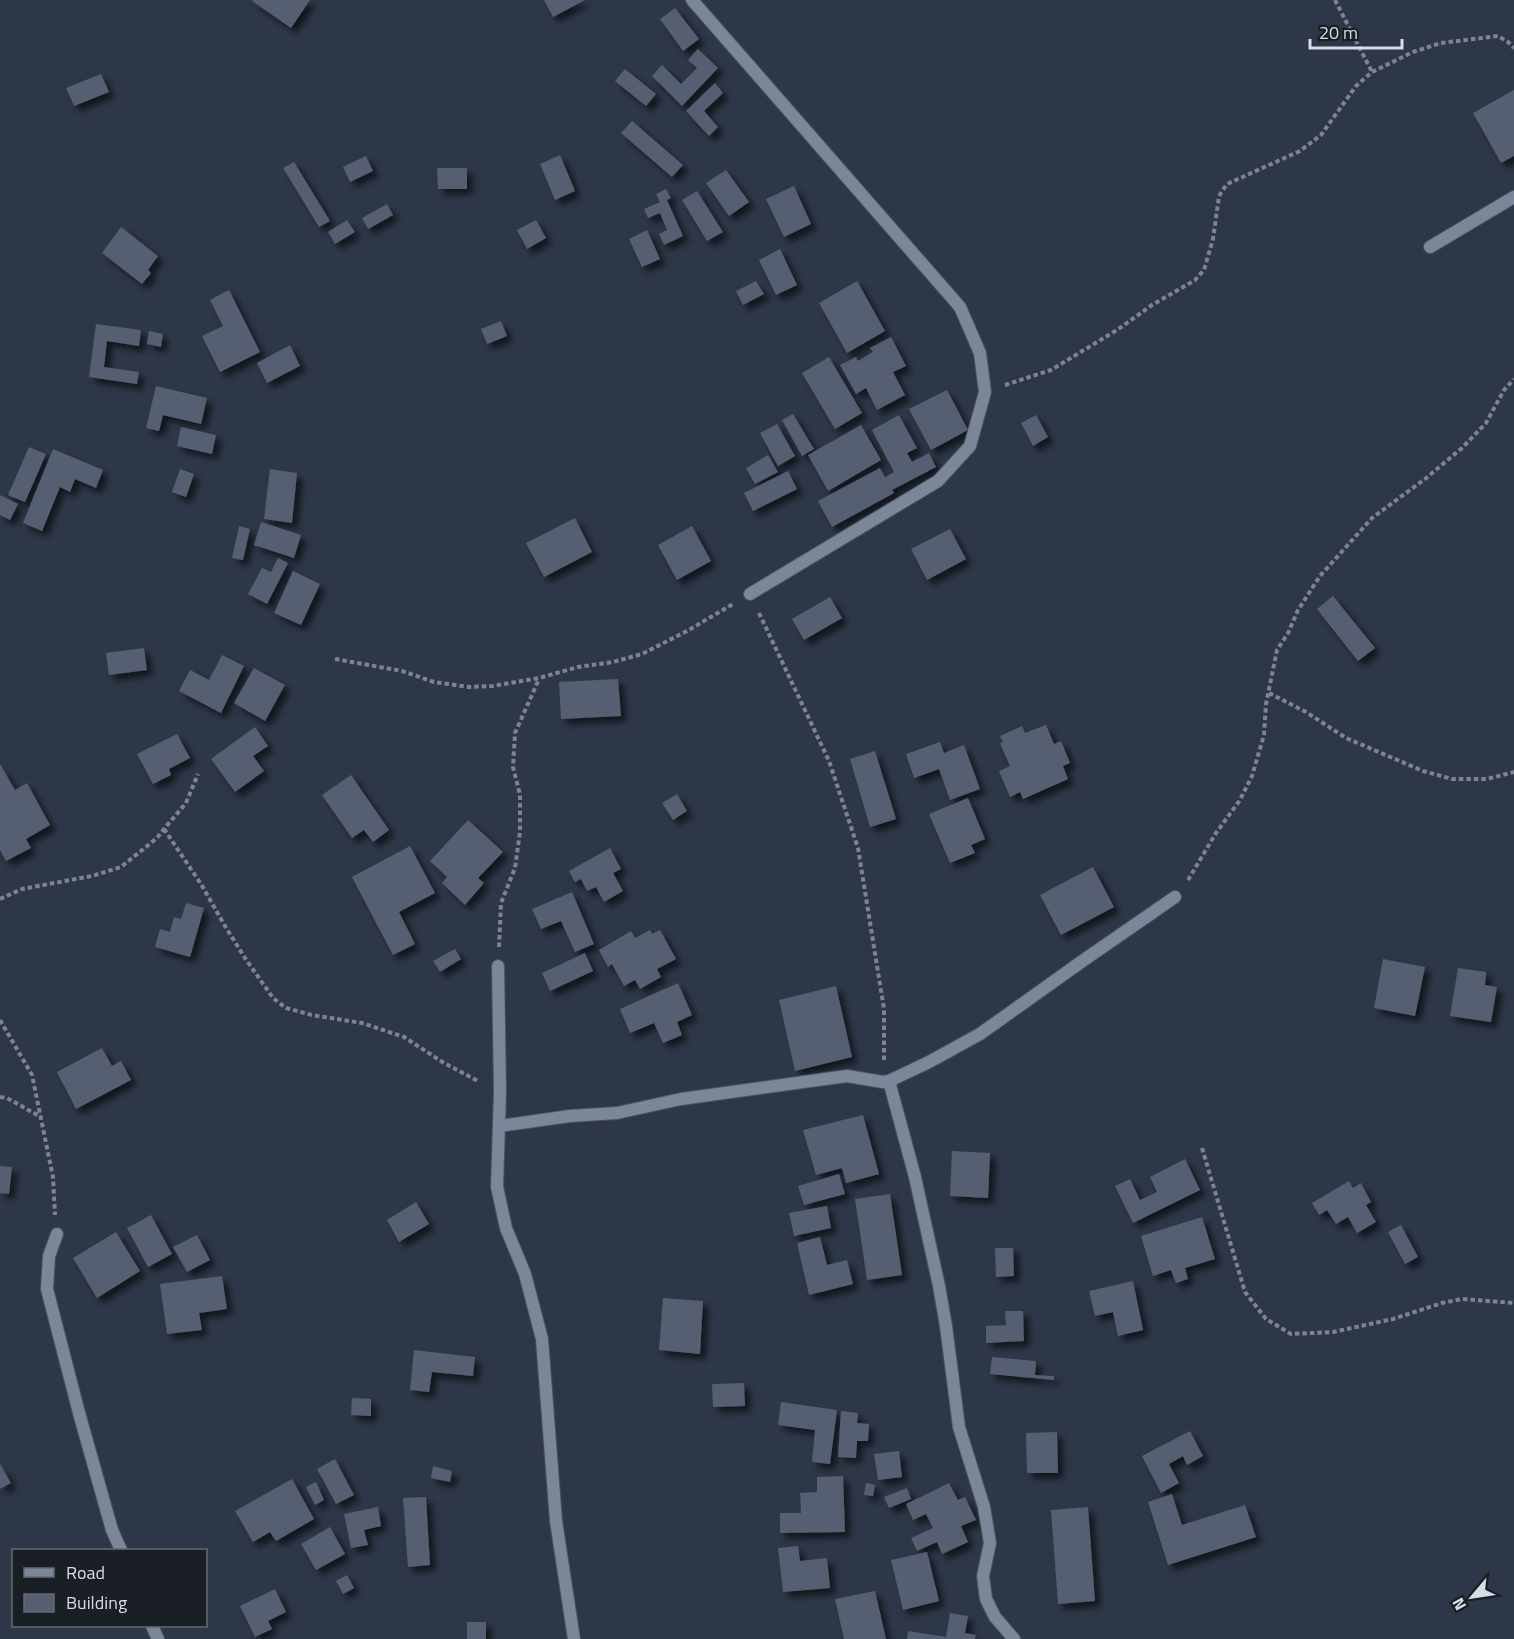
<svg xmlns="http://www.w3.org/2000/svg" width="1514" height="1639" font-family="'Titillium Web',sans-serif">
  <defs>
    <filter id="shadow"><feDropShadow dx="5.5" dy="5.5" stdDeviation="3" flood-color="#0009"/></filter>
  </defs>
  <rect width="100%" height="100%" fill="#2e3747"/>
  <path fill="#555f71" filter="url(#shadow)" d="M 253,0 L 310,0 L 291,28 L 252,1 Z
    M 544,0 L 585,0 L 553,17 Z
    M 675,8 L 699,39 L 683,51 L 660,19 Z
    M 698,49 L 718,68 L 682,106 L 652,76 L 662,65 L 681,84 L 697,68 L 688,60 Z
    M 625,69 L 656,94 L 646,106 L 615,81 Z
    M 101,74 L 109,92 L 74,106 L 66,88 Z
    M 715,83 L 723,93 L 704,111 L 718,127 L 709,136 L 686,111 Z
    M 1514,90 L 1514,156 L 1501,163 L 1473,113 Z
    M 632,121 L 683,165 L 672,177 L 621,133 Z
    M 560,155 L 575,191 L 555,200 L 540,164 Z
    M 366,156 L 373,171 L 350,182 L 343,167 Z
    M 294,162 L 330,221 L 319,227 L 283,168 Z
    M 437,168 L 467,168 L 467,189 L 438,189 Z
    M 726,170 L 749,202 L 729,216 L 706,183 Z
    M 794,186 L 811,224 L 784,237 L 766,199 Z
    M 666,189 L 671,198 L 667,200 L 683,236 L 664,245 L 659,234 L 667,230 L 660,213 L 648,218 L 644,209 L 660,202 L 656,194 Z
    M 697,191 L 723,232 L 707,241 L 682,200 Z
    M 387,204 L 393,215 L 368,229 L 362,218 Z
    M 347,220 L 355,232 L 335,244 L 328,232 Z
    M 536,220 L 546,238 L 527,249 L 517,230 Z
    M 121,227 L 158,256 L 148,270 L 151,273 L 142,284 L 102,253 Z
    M 647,230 L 660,259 L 642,267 L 629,239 Z
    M 780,249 L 797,285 L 776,295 L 759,260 Z
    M 756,281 L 764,294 L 743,305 L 736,291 Z
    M 857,281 L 885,331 L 847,353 L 819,303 Z
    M 229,290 L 260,352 L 220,372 L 202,336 L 223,326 L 210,300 Z
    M 501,321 L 507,336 L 487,344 L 481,329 Z
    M 96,324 L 141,330 L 139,346 L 107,341 L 104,367 L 139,372 L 137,384 L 89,377 Z
    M 149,331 L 163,334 L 161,347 L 147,344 Z
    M 891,337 L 906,366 L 893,372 L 905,395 L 877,410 L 866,388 L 856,394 L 840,365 L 856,357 L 858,361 L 873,352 L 870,348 Z
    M 290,345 L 300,366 L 267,383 L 257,363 Z
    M 829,357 L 862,413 L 835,429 L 802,373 Z
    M 156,386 L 207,398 L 201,424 L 163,415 L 159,431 L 146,428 Z
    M 947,390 L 968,430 L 931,450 L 909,409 Z
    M 793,414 L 814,449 L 802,456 L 782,420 Z
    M 899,415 L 917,448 L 907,453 L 912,462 L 929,453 L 936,467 L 892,490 L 894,493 L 832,527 L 818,501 L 880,468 L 885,477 L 894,472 L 872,430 Z
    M 1036,415 L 1048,437 L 1033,446 L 1021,423 Z
    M 777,424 L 795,456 L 778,466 L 760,433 Z
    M 861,425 L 881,460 L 828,491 L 808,455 Z
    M 181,427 L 216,435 L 212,454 L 177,446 Z
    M 29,447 L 46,454 L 25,502 L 8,495 Z
    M 53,449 L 103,470 L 96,488 L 75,479 L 70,492 L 60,487 L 42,531 L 23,523 Z
    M 768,455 L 778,472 L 755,484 L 746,468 Z
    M 180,469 L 194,474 L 186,497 L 172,492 Z
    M 270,469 L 297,473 L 292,523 L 264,519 Z
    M 788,471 L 797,489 L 753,511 L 744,493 Z
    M 0,495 L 18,504 L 10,520 L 0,515 Z
    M 575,518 L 592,552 L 544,577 L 526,543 Z
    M 261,522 L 301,535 L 294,558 L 254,545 Z
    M 239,526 L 250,529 L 243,560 L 232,558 Z
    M 692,526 L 711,561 L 677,580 L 658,545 Z
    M 950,529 L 966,559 L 927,580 L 911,549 Z
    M 278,558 L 288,563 L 267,604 L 248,594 L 262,568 L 271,572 Z
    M 293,571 L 320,584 L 301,625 L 274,613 Z
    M 1333,596 L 1375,648 L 1358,661 L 1317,609 Z
    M 830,597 L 842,618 L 804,640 L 792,619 Z
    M 144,648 L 147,670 L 109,675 L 106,653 Z
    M 222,655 L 244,666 L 221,713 L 179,691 L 190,670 L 209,680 Z
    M 254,668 L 285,685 L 265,721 L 234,703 Z
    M 618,679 L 621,716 L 561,719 L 559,682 Z
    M 1046,725 L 1054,744 L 1061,741 L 1070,763 L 1063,766 L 1068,779 L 1023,799 L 1020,792 L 1010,797 L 999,771 L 1010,766 L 1000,743 L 1003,742 L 1000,736 L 1022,726 L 1025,733 Z
    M 255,727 L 268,746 L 253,756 L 264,771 L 235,792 L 211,759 Z
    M 177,734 L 190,758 L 169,769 L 171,775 L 153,784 L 137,754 Z
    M 940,742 L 944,753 L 964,745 L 980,789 L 950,800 L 939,769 L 914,778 L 906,754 Z
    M 875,751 L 896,819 L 870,827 L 850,759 Z
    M 0,764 L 15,790 L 27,783 L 50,825 L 26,839 L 31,848 L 6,861 L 0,850 Z
    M 351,775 L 389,830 L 373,842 L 364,830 L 352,838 L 322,795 Z
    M 677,794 L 687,811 L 673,820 L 662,803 Z
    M 968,798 L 985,839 L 971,845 L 975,853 L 950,863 L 929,814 Z
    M 468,820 L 503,852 L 478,878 L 484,883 L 465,905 L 442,883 L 447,877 L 430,861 Z
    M 410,846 L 435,893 L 399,912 L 415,944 L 393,955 L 352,877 Z
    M 610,848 L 621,869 L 613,873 L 623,891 L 604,902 L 596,887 L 587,891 L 581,879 L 575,882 L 569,871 Z
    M 1093,867 L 1114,907 L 1061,935 L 1040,895 Z
    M 572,892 L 594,944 L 575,952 L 561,921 L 541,929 L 532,909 Z
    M 186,903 L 204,908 L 190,957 L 155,947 L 160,929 L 170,932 L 174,917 L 181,919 Z
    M 650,930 L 652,934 L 660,930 L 676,959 L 657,969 L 661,977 L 640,989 L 635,980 L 624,986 L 612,964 L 608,967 L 599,950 L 631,931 L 635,938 Z
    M 455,949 L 461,959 L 440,972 L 433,961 Z
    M 585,953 L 593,971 L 550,991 L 542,973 Z
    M 1383,959 L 1425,967 L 1415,1016 L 1374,1008 Z
    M 1458,968 L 1486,972 L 1485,985 L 1497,987 L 1491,1022 L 1450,1016 Z
    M 678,983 L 692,1015 L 677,1022 L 682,1035 L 663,1043 L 654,1023 L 630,1033 L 620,1009 Z
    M 836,986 L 852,1057 L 795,1071 L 779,1000 Z
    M 102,1048 L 112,1066 L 121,1061 L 131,1080 L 76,1109 L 57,1072 Z
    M 863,1115 L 879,1174 L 846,1183 L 842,1168 L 816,1175 L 803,1130 Z
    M 952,1151 L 990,1153 L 988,1198 L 950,1196 Z
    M 1185,1159 L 1200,1190 L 1133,1223 L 1115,1186 L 1130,1179 L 1140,1200 L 1157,1192 L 1150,1177 Z
    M 0,1166 L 12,1167 L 9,1194 L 0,1193 Z
    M 839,1174 L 845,1194 L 804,1205 L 798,1186 Z
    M 1349,1181 L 1353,1188 L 1361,1183 L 1371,1202 L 1366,1205 L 1376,1222 L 1357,1233 L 1348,1217 L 1336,1224 L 1327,1210 L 1319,1215 L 1312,1203 Z
    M 890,1194 L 902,1275 L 867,1280 L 855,1199 Z
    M 416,1202 L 429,1224 L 399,1242 L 387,1220 Z
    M 827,1206 L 831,1228 L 794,1236 L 789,1213 Z
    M 151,1215 L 172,1254 L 148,1267 L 127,1228 Z
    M 1202,1217 L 1215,1259 L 1185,1268 L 1188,1279 L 1176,1283 L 1171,1270 L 1153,1276 L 1141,1236 Z
    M 1401,1225 L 1418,1257 L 1405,1264 L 1388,1232 Z
    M 116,1232 L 140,1271 L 97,1298 L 73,1258 Z
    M 197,1235 L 210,1260 L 187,1272 L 173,1247 Z
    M 820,1237 L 827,1265 L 847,1260 L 853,1284 L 809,1295 L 797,1243 Z
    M 995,1248 L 1013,1248 L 1014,1276 L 996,1277 Z
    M 222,1276 L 227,1309 L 199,1313 L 202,1330 L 167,1334 L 160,1284 Z
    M 1133,1281 L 1143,1330 L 1118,1336 L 1113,1312 L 1095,1316 L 1089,1291 Z
    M 663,1298 L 703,1301 L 700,1354 L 659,1350 Z
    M 1005,1311 L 1023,1311 L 1024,1341 L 986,1343 L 986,1326 L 1006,1325 Z
    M 414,1350 L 475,1357 L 473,1376 L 432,1372 L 429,1392 L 410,1390 Z
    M 992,1357 L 1036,1361 L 1035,1375 L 1054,1376 L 1054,1380 L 990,1374 Z
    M 744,1383 L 745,1406 L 713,1407 L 712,1384 Z
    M 352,1398 L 371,1399 L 371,1416 L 351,1415 Z
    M 781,1402 L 837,1410 L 830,1464 L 812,1462 L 815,1430 L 778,1425 Z
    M 841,1411 L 858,1413 L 857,1423 L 869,1424 L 868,1441 L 857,1441 L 856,1458 L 838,1457 Z
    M 1190,1431 L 1203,1456 L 1187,1465 L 1183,1456 L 1169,1464 L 1179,1483 L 1161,1493 L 1142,1456 Z
    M 1057,1432 L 1058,1473 L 1027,1473 L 1026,1433 Z
    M 899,1451 L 902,1477 L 878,1480 L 874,1454 Z
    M 335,1459 L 354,1495 L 336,1504 L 317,1469 Z
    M 0,1464 L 11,1483 L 0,1489 Z
    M 433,1466 L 452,1471 L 450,1482 L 431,1478 Z
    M 843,1476 L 845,1532 L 780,1533 L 780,1513 L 801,1513 L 800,1493 L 817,1492 L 817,1477 Z
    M 292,1479 L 314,1519 L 276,1541 L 270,1532 L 253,1542 L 235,1511 Z
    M 316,1482 L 324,1500 L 315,1505 L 306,1487 Z
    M 866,1483 L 875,1485 L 873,1496 L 864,1495 Z
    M 949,1483 L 958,1500 L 965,1497 L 976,1520 L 961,1526 L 968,1542 L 942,1554 L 937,1542 L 917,1551 L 911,1538 L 933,1528 L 926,1514 L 913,1520 L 906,1504 Z
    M 907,1488 L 911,1499 L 889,1508 L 884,1497 Z
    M 1172,1494 L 1182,1525 L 1245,1505 L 1256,1537 L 1168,1565 L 1148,1502 Z
    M 426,1497 L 430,1565 L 408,1567 L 403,1498 Z
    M 378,1507 L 381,1526 L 364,1530 L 368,1545 L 351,1548 L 344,1514 Z
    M 1088,1507 L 1095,1601 L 1058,1604 L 1051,1510 Z
    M 330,1527 L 345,1554 L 316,1570 L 301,1544 Z
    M 798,1546 L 800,1561 L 827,1558 L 830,1588 L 783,1592 L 778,1548 Z
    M 927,1552 L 939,1601 L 903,1610 L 891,1560 Z
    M 347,1575 L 354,1588 L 343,1594 L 336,1581 Z
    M 275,1589 L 286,1612 L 268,1621 L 272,1629 L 255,1637 L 240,1606 Z
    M 875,1591 L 886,1639 L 844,1639 L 835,1599 Z
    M 950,1613 L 968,1616 L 965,1633 L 976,1635 L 975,1639 L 907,1639 L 908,1631 L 946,1637 Z
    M 467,1622 L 486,1622 L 486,1639 L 467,1639 Z"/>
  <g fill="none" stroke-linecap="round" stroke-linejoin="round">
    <g stroke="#4c5361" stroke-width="14">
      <path id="minor" d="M 692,0 L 960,307 L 980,353 L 985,392 L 970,446 L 938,481 L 750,594
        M 1430,247 L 1514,197
        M 498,966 L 500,1092 L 497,1187 L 506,1228 L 525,1274 L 542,1339 L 556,1521 L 574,1639
        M 889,1081 L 915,1177 L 939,1286 L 946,1326 L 959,1427 L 984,1507 L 990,1543 L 983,1576 L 986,1599 L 995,1617 L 1014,1639
        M 499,1126 L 570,1116 L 617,1113 L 681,1099 L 847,1076 L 883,1082 L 889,1081 L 929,1062 L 980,1034 L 1081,962 L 1175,897
        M 57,1234 L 49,1256 L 47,1289 L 79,1413 L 112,1530 L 121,1550
        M 152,1626 L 158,1639"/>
    </g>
    <path stroke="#7c8491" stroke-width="4" stroke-dasharray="4.5 3" stroke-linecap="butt" d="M 1335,0 L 1372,72
      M 1005,385 L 1051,370 L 1117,330 L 1152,305 L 1195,280 L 1204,270 L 1213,239 L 1219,196 L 1227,184 L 1300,151 L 1321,135 L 1356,86 L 1372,72 L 1413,52 L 1441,43 L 1498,36 L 1508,42 L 1514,48
      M 759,613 L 829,761 L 858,848 L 884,1009 L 884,1060
      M 335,659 L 402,671 L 434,682 L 469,687 L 493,686 L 539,678 L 578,667 L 613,662 L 642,654 L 687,631 L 733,604
      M 1269,693 L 1306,712 L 1346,738 L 1423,771 L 1452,779 L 1487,779 L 1514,772
      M 164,829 L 201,884 L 225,926 L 245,958 L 273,998 L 286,1008 L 312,1015 L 362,1023 L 404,1037 L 444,1063 L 478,1081
      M 1188,880 L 1216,833 L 1240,800 L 1252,776 L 1264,735 L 1266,704 L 1277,650 L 1288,633 L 1298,610 L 1320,576 L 1372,518 L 1425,479 L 1462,448 L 1486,423 L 1504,390 L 1514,379
      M 0,899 L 22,889 L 92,876 L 121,867 L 157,838 L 164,829 L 186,803 L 198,774
      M 499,947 L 501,903 L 515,868 L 520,832 L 520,795 L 513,767 L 515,733 L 539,679
      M 0,1020 L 32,1075 L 53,1177 L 55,1215
      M 0,1097 L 7,1098 L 41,1117
      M 1202,1148 L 1245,1292 L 1266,1319 L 1291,1334 L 1333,1332 L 1393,1319 L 1442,1303 L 1462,1299 L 1514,1303"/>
    <use href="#minor" stroke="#7b8698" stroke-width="12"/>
  </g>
  <rect x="12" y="1549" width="195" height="78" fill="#1a1e25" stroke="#666a73" stroke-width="1.5"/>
  <rect x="24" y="1568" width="30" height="9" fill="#7b8698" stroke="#666a73" stroke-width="1.5"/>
  <text x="66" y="1579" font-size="18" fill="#d7dde7">Road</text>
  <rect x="24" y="1594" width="30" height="18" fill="#555f71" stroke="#666a73" stroke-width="1.5"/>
  <text x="66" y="1609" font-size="18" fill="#d7dde7">Building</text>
  <g transform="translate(1472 1597) rotate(241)" stroke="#1a1e25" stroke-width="4.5" paint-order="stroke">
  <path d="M0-4.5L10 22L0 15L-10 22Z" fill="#d7dde7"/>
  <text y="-9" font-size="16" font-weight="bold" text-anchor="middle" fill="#d7dde7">N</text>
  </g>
  <path d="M1310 39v9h92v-9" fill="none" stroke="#d7dde7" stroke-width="3"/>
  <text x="1319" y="39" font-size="18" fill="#d7dde7" stroke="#1a1e25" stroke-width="4.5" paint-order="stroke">20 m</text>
</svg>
